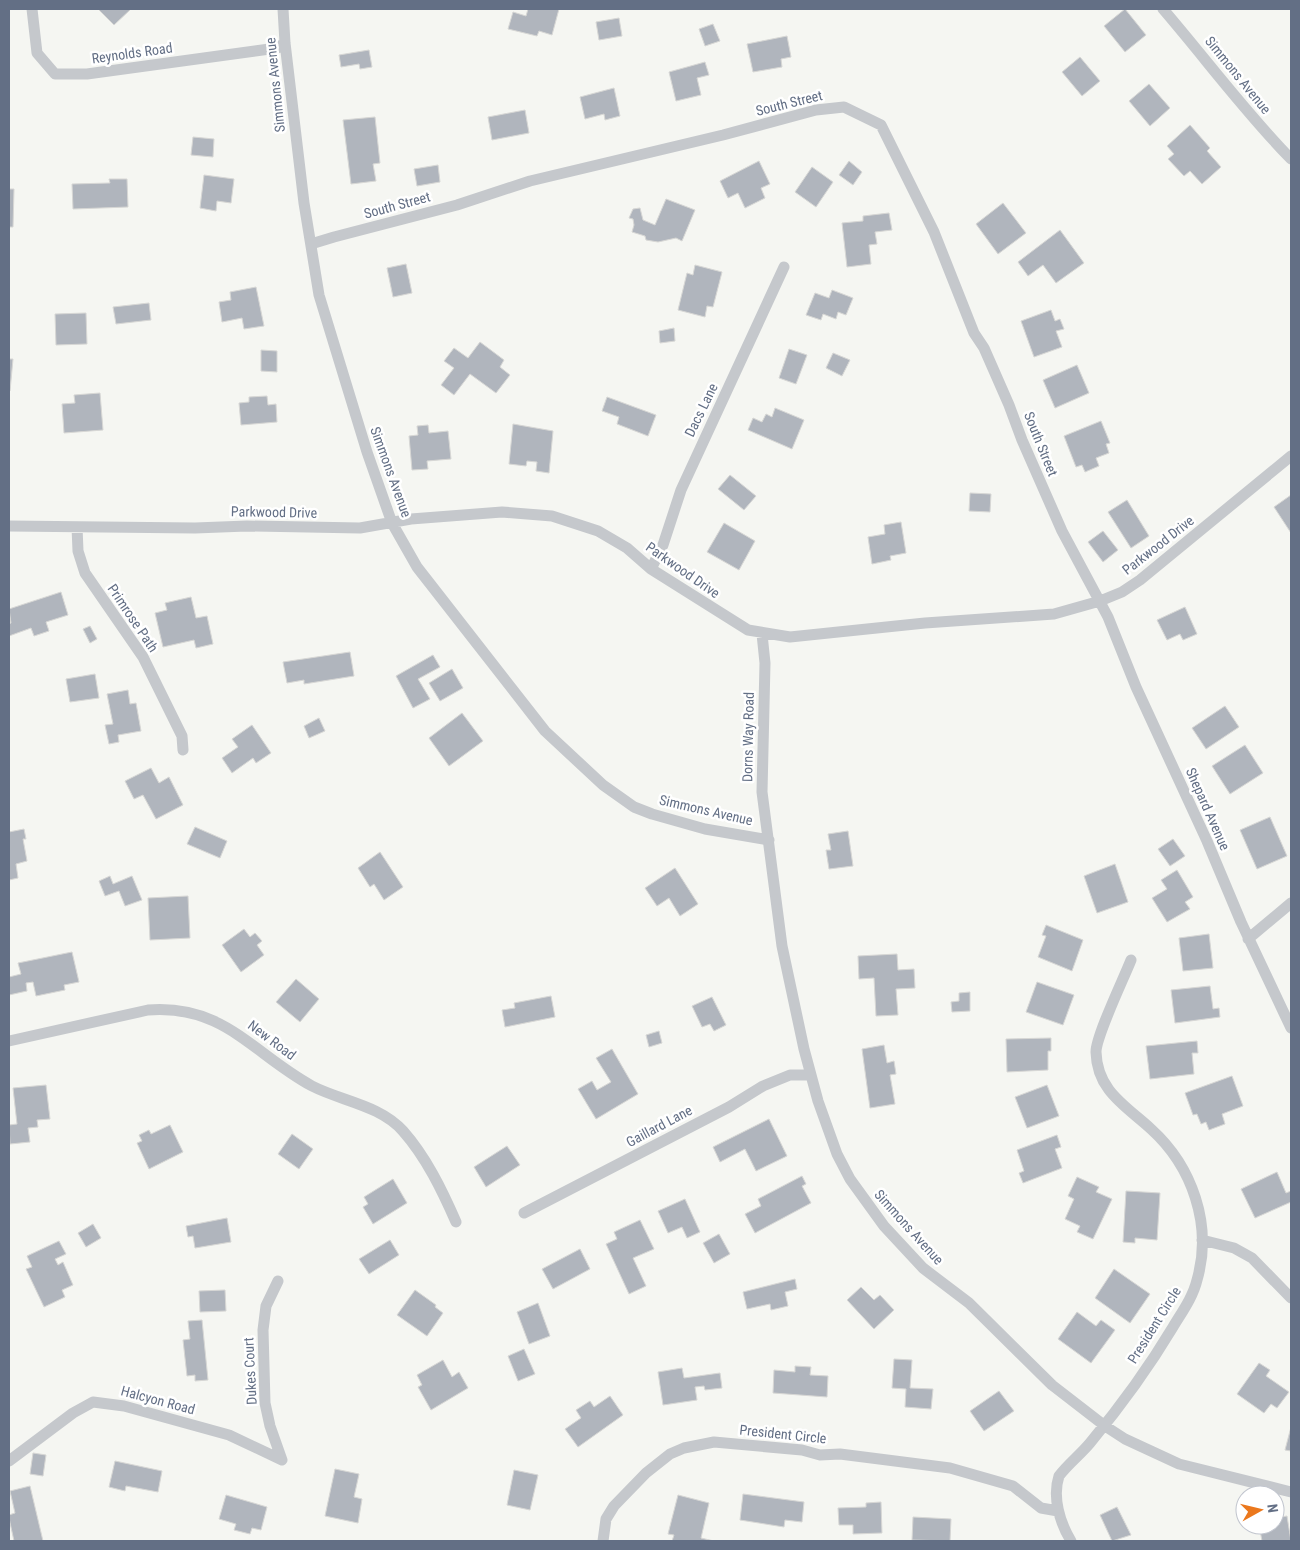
<svg xmlns="http://www.w3.org/2000/svg" width="1300" height="1550" font-family="'Roboto Condensed',sans-serif">
  <rect width="100%" height="100%" fill="#f5f6f2"/>
  <path fill="#b0b5bd" stroke="#d7d7d5" d="M 98,9 L 131,9 L 114,25 Z
    M 528,9 L 559,9 L 552,35 L 539,31 L 537,36 L 508,29 L 513,12 L 526,16 Z
    M 1125,9 L 1146,35 L 1125,52 L 1104,26 Z
    M 619,18 L 622,36 L 599,40 L 596,22 Z
    M 713,24 L 720,41 L 705,46 L 699,29 Z
    M 787,36 L 791,57 L 781,59 L 782,67 L 753,72 L 747,44 Z
    M 369,50 L 372,67 L 360,69 L 359,64 L 341,67 L 339,55 Z
    M 1080,57 L 1100,81 L 1082,96 L 1062,72 Z
    M 705,62 L 709,75 L 697,78 L 701,95 L 676,101 L 669,72 Z
    M 1149,84 L 1170,108 L 1150,126 L 1129,101 Z
    M 614,88 L 620,116 L 605,120 L 604,114 L 585,119 L 580,97 Z
    M 525,110 L 529,133 L 492,140 L 488,117 Z
    M 375,117 L 380,163 L 373,164 L 376,181 L 351,184 L 343,120 Z
    M 1190,125 L 1210,148 L 1207,151 L 1221,167 L 1202,184 L 1190,171 L 1184,176 L 1168,159 L 1174,154 L 1167,146 Z
    M 193,137 L 214,139 L 213,157 L 191,155 Z
    M 759,161 L 770,184 L 761,188 L 765,198 L 745,208 L 738,193 L 728,198 L 720,181 Z
    M 849,161 L 862,172 L 853,185 L 839,175 Z
    M 438,165 L 440,182 L 417,186 L 414,169 Z
    M 812,167 L 833,182 L 816,207 L 795,192 Z
    M 204,175 L 234,179 L 231,203 L 217,201 L 216,211 L 200,208 Z
    M 109,179 L 127,179 L 128,207 L 73,209 L 72,184 L 110,183 Z
    M 9,189 L 14,189 L 13,227 L 9,227 Z
    M 666,199 L 695,210 L 682,241 L 676,238 L 658,242 L 646,240 L 645,236 L 632,232 L 634,225 L 633,219 L 629,218 L 633,209 L 640,208 L 643,220 L 655,225 Z
    M 1003,203 L 1026,233 L 998,254 L 976,224 Z
    M 889,213 L 892,230 L 875,232 L 877,244 L 869,245 L 871,264 L 847,267 L 842,223 L 863,221 L 863,216 Z
    M 1060,230 L 1084,263 L 1056,283 L 1043,265 L 1028,276 L 1018,262 Z
    M 406,264 L 412,293 L 393,297 L 387,268 Z
    M 695,265 L 722,272 L 713,307 L 707,306 L 705,317 L 678,310 L 687,273 L 693,275 Z
    M 256,287 L 264,326 L 244,329 L 242,318 L 222,322 L 219,302 L 231,300 L 230,292 Z
    M 832,290 L 853,298 L 846,315 L 838,312 L 836,319 L 823,314 L 821,320 L 806,315 L 815,293 L 829,298 Z
    M 149,303 L 151,320 L 116,324 L 113,307 Z
    M 1051,310 L 1055,321 L 1060,319 L 1064,329 L 1056,331 L 1062,347 L 1034,357 L 1021,321 Z
    M 86,313 L 87,344 L 56,345 L 55,314 Z
    M 674,328 L 675,341 L 660,343 L 659,331 Z
    M 480,342 L 504,360 L 500,367 L 510,375 L 496,393 L 470,374 L 454,395 L 441,385 L 454,368 L 444,361 L 454,348 L 468,358 Z
    M 789,349 L 807,355 L 796,384 L 779,378 Z
    M 261,350 L 277,351 L 277,372 L 261,371 Z
    M 833,353 L 850,360 L 842,376 L 826,368 Z
    M 9,359 L 13,359 L 10,391 L 9,391 Z
    M 1077,365 L 1089,393 L 1055,408 L 1043,380 Z
    M 100,393 L 103,430 L 64,433 L 62,404 L 75,403 L 74,395 Z
    M 267,396 L 268,405 L 276,404 L 277,422 L 241,425 L 239,403 L 249,402 L 249,397 Z
    M 607,397 L 656,415 L 648,436 L 617,424 L 619,417 L 602,411 Z
    M 775,408 L 804,420 L 792,449 L 748,430 L 753,418 L 762,422 L 766,414 L 772,417 Z
    M 1101,421 L 1110,443 L 1106,444 L 1109,453 L 1096,458 L 1099,466 L 1085,472 L 1082,465 L 1076,467 L 1064,436 Z
    M 513,424 L 553,431 L 549,473 L 536,471 L 537,462 L 527,461 L 526,466 L 509,464 Z
    M 428,425 L 429,433 L 448,431 L 451,459 L 427,461 L 428,469 L 412,470 L 409,436 L 418,435 L 417,426 Z
    M 730,475 L 756,496 L 744,510 L 718,489 Z
    M 970,493 L 991,494 L 990,512 L 969,511 Z
    M 1291,495 L 1291,533 L 1274,507 Z
    M 1127,500 L 1149,536 L 1131,548 L 1108,512 Z
    M 901,522 L 906,553 L 890,556 L 891,560 L 872,564 L 868,537 L 885,534 L 884,525 Z
    M 724,523 L 755,541 L 739,570 L 707,552 Z
    M 1103,531 L 1118,550 L 1103,562 L 1088,542 Z
    M 61,592 L 68,615 L 46,622 L 49,631 L 34,636 L 31,628 L 9,636 L 9,624 L 11,623 L 9,609 Z
    M 191,597 L 196,618 L 207,616 L 213,644 L 196,648 L 194,640 L 163,647 L 155,613 L 167,610 L 165,603 Z
    M 1185,607 L 1197,634 L 1183,640 L 1180,634 L 1167,640 L 1157,620 Z
    M 90,626 L 97,639 L 90,643 L 83,629 Z
    M 350,652 L 354,676 L 304,684 L 304,680 L 287,683 L 283,662 Z
    M 433,655 L 440,667 L 418,679 L 430,699 L 413,708 L 396,676 Z
    M 452,669 L 463,688 L 440,701 L 429,683 Z
    M 95,674 L 99,698 L 70,702 L 66,679 Z
    M 128,690 L 130,704 L 136,703 L 141,731 L 118,735 L 119,742 L 109,744 L 105,725 L 113,724 L 107,694 Z
    M 1225,706 L 1239,727 L 1206,749 L 1192,728 Z
    M 462,713 L 483,741 L 449,766 L 429,738 Z
    M 319,718 L 325,731 L 309,738 L 304,726 Z
    M 252,725 L 271,753 L 256,763 L 253,758 L 232,773 L 222,758 L 238,747 L 232,739 Z
    M 1245,745 L 1263,773 L 1230,794 L 1212,766 Z
    M 151,768 L 159,783 L 169,777 L 183,805 L 156,819 L 143,795 L 134,799 L 125,781 Z
    M 1270,817 L 1287,856 L 1257,869 L 1240,830 Z
    M 195,827 L 227,841 L 220,858 L 187,844 Z
    M 24,829 L 26,839 L 23,839 L 27,861 L 16,864 L 18,878 L 9,880 L 9,832 Z
    M 848,831 L 853,866 L 829,869 L 826,850 L 831,850 L 828,834 Z
    M 1173,839 L 1185,856 L 1170,866 L 1158,849 Z
    M 380,852 L 403,887 L 384,900 L 374,884 L 370,887 L 358,868 Z
    M 1115,864 L 1128,902 L 1097,913 L 1084,876 Z
    M 675,868 L 698,904 L 680,916 L 669,898 L 657,906 L 645,888 Z
    M 1177,870 L 1193,897 L 1185,902 L 1190,909 L 1167,922 L 1152,898 L 1167,889 L 1161,880 Z
    M 110,876 L 113,884 L 132,876 L 142,900 L 125,906 L 119,891 L 105,896 L 99,881 Z
    M 188,896 L 190,938 L 150,940 L 148,898 Z
    M 1046,925 L 1083,940 L 1072,971 L 1038,957 L 1046,936 L 1042,935 Z
    M 244,929 L 250,937 L 255,933 L 262,941 L 257,945 L 264,955 L 241,972 L 222,945 Z
    M 1209,934 L 1213,968 L 1183,971 L 1179,938 Z
    M 72,952 L 79,982 L 64,985 L 65,990 L 36,996 L 33,982 L 26,983 L 27,991 L 9,995 L 9,977 L 21,974 L 18,963 Z
    M 897,954 L 898,970 L 914,969 L 915,988 L 896,989 L 898,1015 L 876,1016 L 874,978 L 859,979 L 858,956 Z
    M 296,979 L 319,999 L 300,1022 L 276,1002 Z
    M 1037,982 L 1074,995 L 1063,1025 L 1026,1012 Z
    M 1210,986 L 1213,1009 L 1219,1008 L 1220,1017 L 1175,1023 L 1171,990 Z
    M 970,992 L 970,1011 L 952,1012 L 951,1002 L 959,1001 L 959,993 Z
    M 551,996 L 555,1017 L 505,1027 L 502,1010 L 515,1008 L 514,1003 Z
    M 712,997 L 726,1025 L 714,1031 L 710,1024 L 702,1027 L 692,1006 Z
    M 659,1031 L 662,1043 L 649,1047 L 646,1035 Z
    M 1051,1038 L 1051,1051 L 1048,1051 L 1048,1070 L 1007,1072 L 1006,1039 Z
    M 1197,1041 L 1198,1053 L 1192,1053 L 1194,1074 L 1150,1079 L 1146,1046 Z
    M 884,1045 L 887,1063 L 894,1061 L 896,1074 L 890,1075 L 895,1104 L 870,1108 L 862,1049 Z
    M 612,1049 L 638,1094 L 596,1119 L 578,1089 L 592,1081 L 597,1090 L 611,1082 L 596,1058 Z
    M 1232,1076 L 1243,1106 L 1222,1114 L 1225,1124 L 1209,1130 L 1206,1122 L 1201,1124 L 1197,1114 L 1193,1115 L 1185,1093 Z
    M 46,1085 L 50,1119 L 37,1120 L 38,1127 L 28,1128 L 30,1142 L 10,1144 L 9,1125 L 17,1124 L 13,1088 Z
    M 1047,1085 L 1059,1116 L 1027,1128 L 1015,1097 Z
    M 769,1119 L 787,1156 L 756,1171 L 745,1149 L 720,1162 L 713,1147 Z
    M 170,1125 L 183,1152 L 149,1169 L 137,1143 L 142,1141 L 139,1135 L 149,1130 L 151,1134 Z
    M 292,1134 L 313,1149 L 299,1169 L 278,1154 Z
    M 1057,1135 L 1061,1147 L 1055,1149 L 1062,1168 L 1023,1183 L 1019,1173 L 1024,1171 L 1017,1150 Z
    M 507,1146 L 520,1165 L 486,1187 L 474,1167 Z
    M 1277,1172 L 1286,1193 L 1291,1191 L 1291,1202 L 1255,1218 L 1241,1189 Z
    M 802,1176 L 806,1184 L 802,1186 L 811,1203 L 755,1233 L 745,1214 L 761,1206 L 758,1199 Z
    M 1077,1177 L 1099,1187 L 1096,1192 L 1112,1199 L 1093,1239 L 1077,1232 L 1080,1226 L 1065,1219 L 1074,1199 L 1068,1196 Z
    M 393,1179 L 407,1203 L 373,1224 L 363,1207 L 368,1204 L 364,1197 Z
    M 1126,1191 L 1160,1193 L 1157,1240 L 1135,1238 L 1135,1243 L 1123,1242 Z
    M 685,1199 L 700,1232 L 687,1238 L 682,1227 L 668,1233 L 658,1211 Z
    M 227,1218 L 231,1242 L 195,1248 L 193,1236 L 188,1237 L 186,1226 Z
    M 640,1220 L 654,1249 L 633,1258 L 646,1286 L 629,1294 L 606,1244 L 617,1239 L 614,1232 Z
    M 93,1224 L 101,1238 L 86,1247 L 78,1233 Z
    M 719,1234 L 730,1254 L 714,1263 L 703,1243 Z
    M 390,1240 L 399,1255 L 369,1274 L 359,1259 Z
    M 59,1241 L 66,1254 L 55,1259 L 58,1265 L 63,1262 L 73,1285 L 62,1290 L 65,1297 L 44,1307 L 26,1269 L 32,1267 L 27,1256 Z
    M 580,1249 L 590,1269 L 553,1289 L 542,1269 Z
    M 1114,1269 L 1150,1294 L 1130,1323 L 1095,1298 Z
    M 795,1279 L 797,1289 L 785,1292 L 788,1306 L 771,1310 L 770,1304 L 747,1309 L 743,1292 Z
    M 861,1287 L 874,1300 L 880,1295 L 894,1310 L 874,1329 L 847,1300 Z
    M 225,1290 L 226,1311 L 200,1312 L 199,1291 Z
    M 415,1290 L 436,1305 L 435,1307 L 443,1313 L 427,1336 L 397,1315 Z
    M 538,1303 L 550,1336 L 529,1344 L 517,1312 Z
    M 1077,1312 L 1096,1326 L 1101,1320 L 1115,1330 L 1091,1363 L 1058,1339 Z
    M 202,1320 L 208,1380 L 195,1381 L 195,1375 L 187,1376 L 183,1340 L 190,1339 L 188,1321 Z
    M 524,1349 L 535,1374 L 518,1381 L 508,1356 Z
    M 894,1359 L 912,1360 L 910,1388 L 933,1389 L 931,1409 L 905,1407 L 906,1389 L 892,1388 Z
    M 443,1360 L 452,1377 L 459,1372 L 468,1388 L 431,1410 L 418,1387 L 422,1385 L 417,1375 Z
    M 1259,1363 L 1270,1370 L 1266,1376 L 1289,1392 L 1277,1408 L 1271,1404 L 1264,1413 L 1237,1394 Z
    M 795,1366 L 811,1367 L 810,1375 L 828,1376 L 827,1397 L 773,1393 L 774,1370 L 795,1372 Z
    M 682,1368 L 684,1378 L 720,1373 L 722,1388 L 705,1390 L 704,1386 L 695,1387 L 697,1400 L 663,1405 L 658,1372 Z
    M 999,1391 L 1014,1411 L 984,1431 L 970,1411 Z
    M 610,1396 L 623,1415 L 578,1447 L 565,1429 L 581,1418 L 576,1410 L 590,1401 L 594,1407 Z
    M 1291,1427 L 1291,1451 L 1285,1450 Z
    M 33,1453 L 46,1455 L 43,1476 L 30,1474 Z
    M 115,1461 L 162,1471 L 158,1492 L 126,1486 L 125,1491 L 109,1487 Z
    M 335,1469 L 359,1474 L 354,1497 L 362,1499 L 358,1523 L 325,1516 Z
    M 514,1470 L 538,1475 L 530,1510 L 507,1505 Z
    M 30,1486 L 43,1541 L 14,1541 L 9,1518 L 9,1515 L 15,1513 L 10,1491 Z
    M 743,1494 L 804,1502 L 802,1522 L 785,1520 L 784,1527 L 740,1520 Z
    M 226,1495 L 267,1507 L 261,1530 L 252,1528 L 250,1534 L 234,1530 L 236,1524 L 219,1519 Z
    M 678,1495 L 709,1503 L 701,1538 L 714,1541 L 672,1541 L 674,1535 L 668,1534 Z
    M 881,1502 L 882,1533 L 853,1534 L 853,1525 L 839,1525 L 838,1508 L 866,1507 L 866,1503 Z
    M 1117,1507 L 1131,1535 L 1112,1541 L 1100,1515 Z
    M 1287,1516 L 1291,1541 L 1262,1541 L 1259,1525 L 1275,1525 L 1275,1518 Z
    M 913,1517 L 951,1519 L 950,1541 L 912,1540 Z"/>
  <g fill="none" stroke-linecap="round" stroke-linejoin="round">
    <path stroke="#c5c8cc" stroke-width="11" d="M 32,9 L 37,53 L 55,74 L 87,74 L 277,48 L 285,43
      M 283,9 L 285,43 L 304,203 L 319,295 L 367,452 L 392,523 L 417,567 L 545,731 L 603,785 L 634,807 L 652,814 L 705,829 L 769,840
      M 1163,9 C 1206,59 1245,112 1291,159
      M 311,244 L 334,237 L 457,205 L 530,181 L 723,135 L 816,110 L 844,107 L 881,125 L 934,232 L 974,333 L 984,348 L 1009,405 L 1022,440 L 1062,531 L 1108,617 L 1136,687 L 1207,841 L 1241,922 L 1291,1028
      M 9,526 L 195,528 L 247,526 L 360,528 L 411,519 L 502,512 L 552,516 L 598,531 L 627,548 L 651,569 L 748,630 L 790,637 L 925,623 L 1054,614 L 1100,601 L 1122,592 L 1140,580 L 1291,456
      M 77,527 L 78,551 L 85,573 L 143,657 L 182,736 L 183,750
      M 651,569 L 663,545 L 681,490 L 784,267
      M 762,634 L 765,663 L 762,792 L 782,946 L 804,1049 L 818,1101 L 837,1154 L 850,1179 L 884,1226 L 923,1268 L 969,1303 L 1052,1385 L 1105,1426 L 1125,1439 L 1179,1464 L 1291,1492
      M 1248,939 L 1291,903
      M 9,1041 L 148,1010 C 224,1004 253,1054 312,1086 C 341,1101 380,1105 403,1131 C 426,1157 442,1190 456,1222
      M 524,1213 L 729,1107 L 763,1086 L 790,1075 L 810,1075
      M 1202,1240 L 1234,1248 L 1252,1258 L 1291,1298
      M 278,1281 L 266,1306 L 263,1330 L 265,1403 L 270,1426 L 282,1460
      M 9,1461 L 73,1413 L 93,1402 L 124,1406 L 229,1435 L 282,1460
      M 603,1541 L 606,1519 L 614,1506 L 646,1473 L 670,1454 L 684,1448 L 714,1442 L 802,1450 L 820,1455 L 840,1454 L 950,1468 L 1013,1486 L 1041,1508 L 1058,1511
      M 1071,1541 C 1060,1523 1052,1497 1059,1476 C 1068,1464 1080,1455 1090,1443 C 1120,1407 1149,1367 1173,1327 C 1182,1312 1193,1297 1197,1280 C 1213,1225 1192,1166 1151,1129 C 1126,1106 1097,1091 1096,1052 C 1096,1036 1124,978 1131,960"/>
  </g>
  <g text-anchor="middle" dominant-baseline="central" stroke-width="5" stroke-linejoin="round" paint-order="stroke">
    <g font-size="14" fill="#636f85" stroke="#fff">
      <text transform="translate(132 53) rotate(-8)">Reynolds Road</text>
      <text transform="translate(1238 75) rotate(51)">Simmons Avenue</text>
      <text transform="translate(275 85) rotate(-96)">Simmons Avenue</text>
      <text transform="translate(789 103) rotate(-14)">South Street</text>
      <text transform="translate(397 205) rotate(-15)">South Street</text>
      <text transform="translate(701 410) rotate(-64)">Dacs Lane</text>
      <text transform="translate(1041 444) rotate(68)">South Street</text>
      <text transform="translate(391 472) rotate(70)">Simmons Avenue</text>
      <text transform="translate(274 512) rotate(1)">Parkwood Drive</text>
      <text transform="translate(1158 545) rotate(-38)">Parkwood Drive</text>
      <text transform="translate(683 570) rotate(35)">Parkwood Drive</text>
      <text transform="translate(133 618) rotate(56)">Primrose Path</text>
      <text transform="translate(748 737) rotate(-89)">Dorns Way Road</text>
      <text transform="translate(1208 809) rotate(66)">Shepard Avenue</text>
      <text transform="translate(706 810) rotate(13)">Simmons Avenue</text>
      <text transform="translate(272 1040) rotate(37)">New Road</text>
      <text transform="translate(659 1126) rotate(-28)">Gaillard Lane</text>
      <text transform="translate(909 1227) rotate(48)">Simmons Avenue</text>
      <text transform="translate(1154 1325) rotate(-58)">President Circle</text>
      <text transform="translate(250 1371) rotate(-93)">Dukes Court</text>
      <text transform="translate(158 1400) rotate(15)">Halcyon Road</text>
      <text transform="translate(783 1434) rotate(6)">President Circle</text>
    </g>
  </g>
  <rect width="1300" height="1550" fill="none" stroke="#636f85" stroke-width="20"/>
  <g transform="translate(1260 1510) rotate(82)"><circle r="24" fill="#ffffff" stroke="#c1c5ce"/>
  <path d="M0-4L9 19L0 12L-9 19Z" fill="#eb781d"/>
  <text y="-8" font-size="14" font-weight="bold" text-anchor="middle" fill="#636f85">N</text>
  </g>
</svg>
